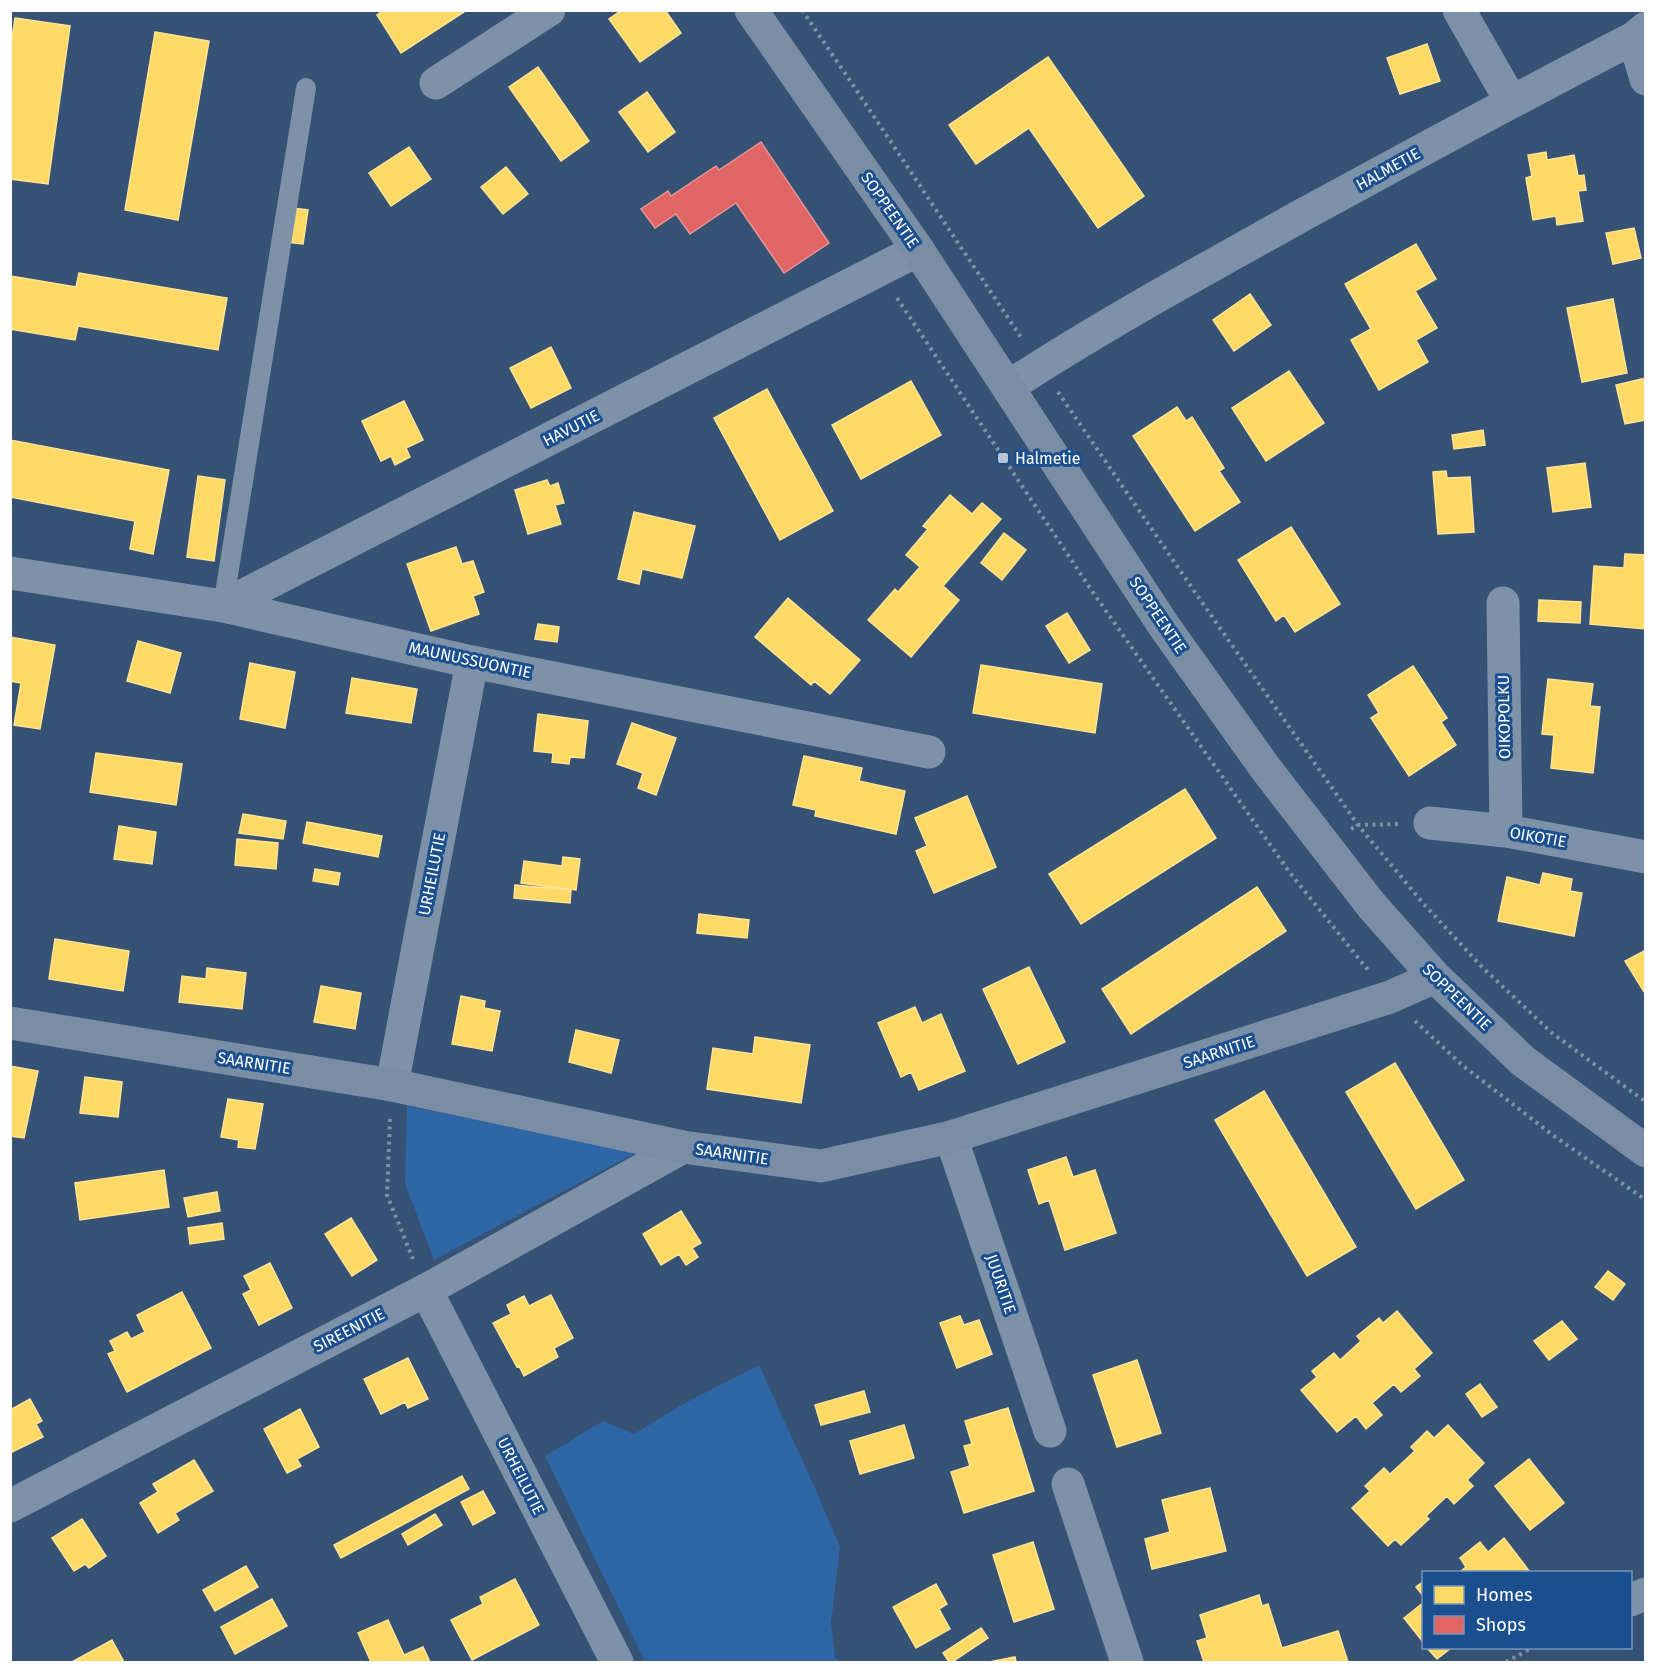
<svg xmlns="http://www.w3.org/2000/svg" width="1656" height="1673" font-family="'Fira Sans',sans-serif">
  <rect width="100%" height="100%" fill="#365274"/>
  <path fill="#2f66a5" d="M 407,1106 L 635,1152 L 656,1142 L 434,1260 L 405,1184 Z
    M 759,1365 L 819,1497 L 840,1547 L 831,1623 L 835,1658 L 842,1662 L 645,1662 L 545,1456 L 603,1421 L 634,1434 L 685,1403 Z"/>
  <path fill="#ffd966" stroke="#ffe494" stroke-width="1.5" d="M 384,10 L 467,10 L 401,53 L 377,15 Z
    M 622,10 L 665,10 L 681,33 L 640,62 L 609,19 Z
    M 15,18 L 70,26 L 48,184 L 10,179 L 10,52 Z
    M 155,32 L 209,41 L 178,220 L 125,210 Z
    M 1427,44 L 1440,81 L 1400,94 L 1387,58 Z
    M 1048,57 L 1144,196 L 1098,228 L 1029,128 L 976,164 L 949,125 Z
    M 538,67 L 589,141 L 561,161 L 509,87 Z
    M 647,92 L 675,132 L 648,152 L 619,112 Z
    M 409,147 L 431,179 L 391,206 L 369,173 Z
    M 1546,152 L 1547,160 L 1574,155 L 1578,176 L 1584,175 L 1586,190 L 1578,191 L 1583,221 L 1557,225 L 1556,216 L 1533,220 L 1526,178 L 1532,176 L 1528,155 Z
    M 506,167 L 528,194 L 503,214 L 481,187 Z
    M 292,208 L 308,210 L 303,244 L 286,242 Z
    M 1634,228 L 1641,258 L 1613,264 L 1606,233 Z
    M 1416,244 L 1436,279 L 1415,291 L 1437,328 L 1416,340 L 1428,362 L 1379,390 L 1351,340 L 1371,329 L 1345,284 Z
    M 79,273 L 227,298 L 218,350 L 78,326 L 75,340 L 10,329 L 10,276 L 76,287 Z
    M 1250,294 L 1271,325 L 1234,351 L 1213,320 Z
    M 1613,299 L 1627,373 L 1582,382 L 1567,308 Z
    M 551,347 L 571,388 L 531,408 L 510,368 Z
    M 1289,371 L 1324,423 L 1266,461 L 1232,408 Z
    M 1646,378 L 1646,420 L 1625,424 L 1616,385 Z
    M 911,381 L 941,435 L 861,479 L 832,425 Z
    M 767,389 L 833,511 L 780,540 L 714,418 Z
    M 404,401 L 423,440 L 406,448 L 410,457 L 395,465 L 391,456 L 381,461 L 362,421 Z
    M 1177,407 L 1186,421 L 1192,417 L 1224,468 L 1219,471 L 1240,502 L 1195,531 L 1133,436 Z
    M 1483,430 L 1485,445 L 1454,449 L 1452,435 Z
    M 10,440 L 169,470 L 153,554 L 130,549 L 135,521 L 10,497 Z
    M 1585,463 L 1591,507 L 1553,512 L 1547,468 Z
    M 1446,471 L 1447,478 L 1470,477 L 1474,532 L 1438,534 L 1433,472 Z
    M 198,476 L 225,480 L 214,561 L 187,557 Z
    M 547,480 L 550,486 L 558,483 L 564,503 L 555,505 L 561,524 L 528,534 L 515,490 Z
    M 950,495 L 972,514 L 982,503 L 1001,519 L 943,586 L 959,600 L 911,657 L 868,620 L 895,589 L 898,592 L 920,567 L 906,555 L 928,529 L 923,526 Z
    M 634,512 L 695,526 L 682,578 L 642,569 L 639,584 L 618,579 Z
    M 1291,527 L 1340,604 L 1295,632 L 1284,615 L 1276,621 L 1238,560 Z
    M 1004,533 L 1026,550 L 1002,580 L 981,563 Z
    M 456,547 L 462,564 L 473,561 L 484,592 L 473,596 L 479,614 L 431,631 L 407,564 Z
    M 1625,554 L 1646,555 L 1646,629 L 1590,624 L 1594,566 L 1624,568 Z
    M 788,598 L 860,660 L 830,694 L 814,681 L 811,685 L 755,637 Z
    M 1539,600 L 1581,602 L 1580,623 L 1538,621 Z
    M 1067,613 L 1090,650 L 1069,663 L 1046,626 Z
    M 538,624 L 559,627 L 557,642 L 535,639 Z
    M 10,637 L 55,645 L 40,729 L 14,725 L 21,683 L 10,681 Z
    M 138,641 L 181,653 L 170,693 L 127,681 Z
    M 250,663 L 295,672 L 285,728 L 240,719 Z
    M 981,665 L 1102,684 L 1095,733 L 973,713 Z
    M 1413,666 L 1447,718 L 1441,722 L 1456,745 L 1409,776 L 1371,718 L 1379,713 L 1368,695 Z
    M 352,678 L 417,689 L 411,723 L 346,713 Z
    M 1548,679 L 1593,684 L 1590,706 L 1600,707 L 1593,773 L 1551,768 L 1554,735 L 1542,734 Z
    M 538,714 L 588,721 L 584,758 L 570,757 L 569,764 L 552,762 L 553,753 L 534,751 Z
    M 632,723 L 676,738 L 656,795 L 638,788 L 643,773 L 617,764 Z
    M 96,753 L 182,764 L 176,805 L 90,792 Z
    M 804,756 L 862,768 L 859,781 L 905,791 L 896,834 L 815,816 L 816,810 L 793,805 Z
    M 1185,789 L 1216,838 L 1081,924 L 1049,874 Z
    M 967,796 L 996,867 L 934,893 L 916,851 L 927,846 L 915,818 Z
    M 243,814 L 286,821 L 283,839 L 239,833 Z
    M 307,822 L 382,836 L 378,857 L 303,843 Z
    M 119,826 L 156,832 L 152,864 L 114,859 Z
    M 237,839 L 278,843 L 276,869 L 235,865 Z
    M 563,857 L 580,859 L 576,890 L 521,883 L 524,861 L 562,866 Z
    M 315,869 L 340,873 L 338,885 L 313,881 Z
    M 1543,873 L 1572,879 L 1570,891 L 1582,893 L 1574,936 L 1498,921 L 1507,877 L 1540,885 Z
    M 515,885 L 571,890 L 570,903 L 514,898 Z
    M 1257,887 L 1286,931 L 1131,1034 L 1102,989 Z
    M 699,914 L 749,920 L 747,938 L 697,933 Z
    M 55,939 L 129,951 L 123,991 L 49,979 Z
    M 1646,950 L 1646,995 L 1625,961 Z
    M 1029,967 L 1065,1042 L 1018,1064 L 983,989 Z
    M 207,968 L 246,973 L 242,1009 L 179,1002 L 182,976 L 206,979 Z
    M 321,986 L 361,993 L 355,1029 L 314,1022 Z
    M 461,996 L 485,1001 L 484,1008 L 500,1011 L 492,1051 L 452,1044 Z
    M 915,1007 L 922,1023 L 941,1014 L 965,1071 L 919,1090 L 911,1072 L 901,1077 L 878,1023 Z
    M 576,1030 L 619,1040 L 611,1073 L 569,1062 Z
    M 755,1037 L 810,1045 L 801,1103 L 707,1089 L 713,1048 L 753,1054 Z
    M 1395,1063 L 1464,1180 L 1416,1209 L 1346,1092 Z
    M 10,1066 L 38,1071 L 24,1138 L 10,1136 Z
    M 85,1077 L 122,1082 L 118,1117 L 80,1113 Z
    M 1264,1091 L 1356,1247 L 1307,1276 L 1215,1120 Z
    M 228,1099 L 263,1104 L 255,1149 L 238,1147 L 239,1140 L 221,1137 Z
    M 1066,1157 L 1073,1177 L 1095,1170 L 1116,1233 L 1065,1250 L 1049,1200 L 1039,1204 L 1028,1170 Z
    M 164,1170 L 169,1207 L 80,1220 L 75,1183 Z
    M 217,1192 L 220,1211 L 188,1217 L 184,1198 Z
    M 681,1211 L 701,1243 L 692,1248 L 698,1257 L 686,1265 L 679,1254 L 661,1265 L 643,1234 Z
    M 351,1218 L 377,1260 L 352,1276 L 325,1234 Z
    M 222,1223 L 224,1239 L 190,1244 L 188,1228 Z
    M 270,1263 L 292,1308 L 259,1325 L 243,1294 L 251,1290 L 244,1276 Z
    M 1608,1271 L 1625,1284 L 1613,1300 L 1595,1287 Z
    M 182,1292 L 211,1348 L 127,1392 L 108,1354 L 115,1351 L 110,1341 L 127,1332 L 131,1339 L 145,1332 L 137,1315 Z
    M 551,1295 L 573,1338 L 554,1348 L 558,1357 L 524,1376 L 519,1366 L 517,1367 L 493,1323 L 511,1314 L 507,1305 L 524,1296 L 529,1306 Z
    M 1397,1311 L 1432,1353 L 1414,1369 L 1420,1376 L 1401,1392 L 1394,1384 L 1372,1403 L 1382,1415 L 1366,1429 L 1356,1416 L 1337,1432 L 1301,1390 L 1317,1377 L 1312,1371 L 1334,1353 L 1340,1360 L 1361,1341 L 1357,1336 L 1379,1318 L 1383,1323 Z
    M 960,1316 L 964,1325 L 979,1320 L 992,1354 L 957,1368 L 940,1323 Z
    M 1562,1321 L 1577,1339 L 1549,1360 L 1534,1341 Z
    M 408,1358 L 428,1399 L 408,1408 L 405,1402 L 381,1414 L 364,1379 Z
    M 1137,1360 L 1161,1433 L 1117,1447 L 1093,1375 Z
    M 1480,1384 L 1497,1407 L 1482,1417 L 1466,1394 Z
    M 864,1391 L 870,1412 L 821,1425 L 815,1405 Z
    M 30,1399 L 42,1421 L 36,1424 L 43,1437 L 10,1453 L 10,1410 Z
    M 1008,1408 L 1034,1491 L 964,1513 L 951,1472 L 970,1466 L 964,1446 L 972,1444 L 965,1421 Z
    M 300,1409 L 319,1447 L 297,1459 L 301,1466 L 287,1473 L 264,1429 Z
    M 904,1425 L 914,1458 L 860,1474 L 850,1441 Z
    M 1448,1425 L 1484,1463 L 1467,1480 L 1473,1486 L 1454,1504 L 1447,1496 L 1426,1516 L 1429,1519 L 1401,1545 L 1395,1539 L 1388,1546 L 1352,1508 L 1370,1491 L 1365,1486 L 1384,1468 L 1390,1474 L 1415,1451 L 1411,1447 L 1427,1431 L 1434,1438 Z
    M 1529,1459 L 1564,1503 L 1530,1530 L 1495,1486 Z
    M 194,1460 L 213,1491 L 175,1513 L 179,1520 L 158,1533 L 140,1503 L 158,1492 L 153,1484 Z
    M 462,1476 L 469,1489 L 341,1558 L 334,1545 Z
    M 1210,1488 L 1226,1551 L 1152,1569 L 1145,1539 L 1170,1532 L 1162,1500 Z
    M 483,1491 L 495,1513 L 473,1525 L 461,1502 Z
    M 435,1514 L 442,1525 L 408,1545 L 402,1534 Z
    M 82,1519 L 106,1556 L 89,1568 L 85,1564 L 74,1571 L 52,1538 Z
    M 1504,1538 L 1530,1572 L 1460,1572 L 1466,1567 L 1460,1558 L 1480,1542 L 1488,1552 Z
    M 1033,1542 L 1054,1609 L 1014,1622 L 993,1555 Z
    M 246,1566 L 258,1587 L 215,1611 L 203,1590 Z
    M 515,1579 L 539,1625 L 472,1660 L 451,1620 L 483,1604 L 480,1597 Z
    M 1424,1581 L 1424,1597 L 1416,1587 Z
    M 936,1584 L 947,1604 L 939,1609 L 950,1629 L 916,1648 L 893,1607 Z
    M 1259,1595 L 1262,1606 L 1268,1604 L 1282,1648 L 1338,1631 L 1348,1662 L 1204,1662 L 1197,1641 L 1207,1638 L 1200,1615 Z
    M 272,1599 L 287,1626 L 235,1654 L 221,1627 Z
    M 1424,1602 L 1424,1643 L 1404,1618 Z
    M 388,1620 L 404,1655 L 423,1647 L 430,1662 L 371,1662 L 358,1633 Z
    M 981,1628 L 988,1638 L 952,1662 L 949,1662 L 943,1653 Z
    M 112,1640 L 124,1662 L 72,1662 Z
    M 1427,1648 L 1451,1648 L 1437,1659 Z
    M 1015,1657 L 1016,1662 L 989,1662 Z"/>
  <path fill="#e06666" stroke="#e99494" stroke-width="1.5" d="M 761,142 L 829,243 L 784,273 L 736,203 L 690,234 L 676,214 L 655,228 L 641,209 L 668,191 L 671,196 L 716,166 L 719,170 Z"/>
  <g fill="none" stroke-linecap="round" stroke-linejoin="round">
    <path stroke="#7d92a8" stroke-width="4" stroke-dasharray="3 4.5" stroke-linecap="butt" d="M 802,10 L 853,85 L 1022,339
      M 897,298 L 1092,591 L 1193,735 L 1290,873 L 1368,970
      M 1058,392 L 1201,601 L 1358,825 L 1422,902 L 1482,967 L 1552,1033 L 1646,1102
      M 1351,829 L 1358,825 L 1400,824
      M 1415,1021 L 1462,1065 L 1554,1136 L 1646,1200
      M 390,1119 L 387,1195 L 413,1259
      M 1506,1662 L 1532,1648"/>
    <path stroke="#7d92a8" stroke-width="20" d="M 223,606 L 306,88"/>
    <path stroke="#7d92a8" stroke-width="33" d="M 1459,10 L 1511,101
      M 1634,38 L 1646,79
      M 436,83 L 549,10
      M 1008,387 C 1104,324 1206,269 1306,213 C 1415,154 1524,94 1634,38 L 1646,28
      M 10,573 L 223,606 L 472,662 L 929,752
      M 1503,603 L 1506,831
      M 223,606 L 918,250
      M 1430,823 L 1506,831 L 1646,857
      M 392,1085 L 472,662
      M 951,1137 L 1050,1431
      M 426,1290 L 617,1662
      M 1068,1484 L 1127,1662
      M 10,1506 L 426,1290 L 683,1147
      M 1630,1600 L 1646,1594"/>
    <path stroke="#798da4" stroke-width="33" d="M 751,10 L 918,250 L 1164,626 L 1266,769 L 1372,906 L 1435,977 L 1523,1061 L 1646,1151
      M 10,1023 L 392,1085 L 683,1147 L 821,1166 L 951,1137 L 1390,997 L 1435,977"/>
  </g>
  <rect fill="#b9c2ce" stroke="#1b4f8f" stroke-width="2" x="997" y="452" width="12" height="12" rx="3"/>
  <g text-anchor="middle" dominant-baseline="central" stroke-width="6" stroke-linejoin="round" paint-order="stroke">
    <g font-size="16" fill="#fff" stroke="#1b4f8f">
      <text transform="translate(1388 169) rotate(-29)">HALMETIE</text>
      <text transform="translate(890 210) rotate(55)">SOPPEENTIE</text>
      <text transform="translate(571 428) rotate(-27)">HAVUTIE</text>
      <text transform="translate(1158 615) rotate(56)">SOPPEENTIE</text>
      <text transform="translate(470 660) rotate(12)">MAUNUSSUONTIE</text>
      <text transform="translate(1504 717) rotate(-91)">OIKOPOLKU</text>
      <text transform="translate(1538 837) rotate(10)">OIKOTIE</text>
      <text transform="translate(432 874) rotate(-79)">URHEILUTIE</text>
      <text transform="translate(1457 997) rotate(44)">SOPPEENTIE</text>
      <text transform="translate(1219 1052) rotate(-18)">SAARNITIE</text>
      <text transform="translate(254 1063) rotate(9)">SAARNITIE</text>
      <text transform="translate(732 1154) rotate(8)">SAARNITIE</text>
      <text transform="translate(1001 1284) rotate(71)">JUURITIE</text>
      <text transform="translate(349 1330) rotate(-27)">SIREENITIE</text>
      <text transform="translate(521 1476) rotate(63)">URHEILUTIE</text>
    </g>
    <g font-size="16" fill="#fff" stroke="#1b4f8f" text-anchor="start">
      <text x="1015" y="458">Halmetie</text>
    </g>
  </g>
  <rect width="1656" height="1673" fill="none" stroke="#ffffff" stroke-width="24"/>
  <rect x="1422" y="1571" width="210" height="78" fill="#1b4f8f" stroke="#7695bc" stroke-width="1.5"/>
  <rect x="1434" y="1586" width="30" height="18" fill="#ffd966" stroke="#7695bc" stroke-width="1.5"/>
  <text x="1476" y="1601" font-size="18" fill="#ffffff">Homes</text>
  <rect x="1434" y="1616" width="30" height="18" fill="#e06666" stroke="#7695bc" stroke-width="1.5"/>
  <text x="1476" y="1631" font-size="18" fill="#ffffff">Shops</text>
</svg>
